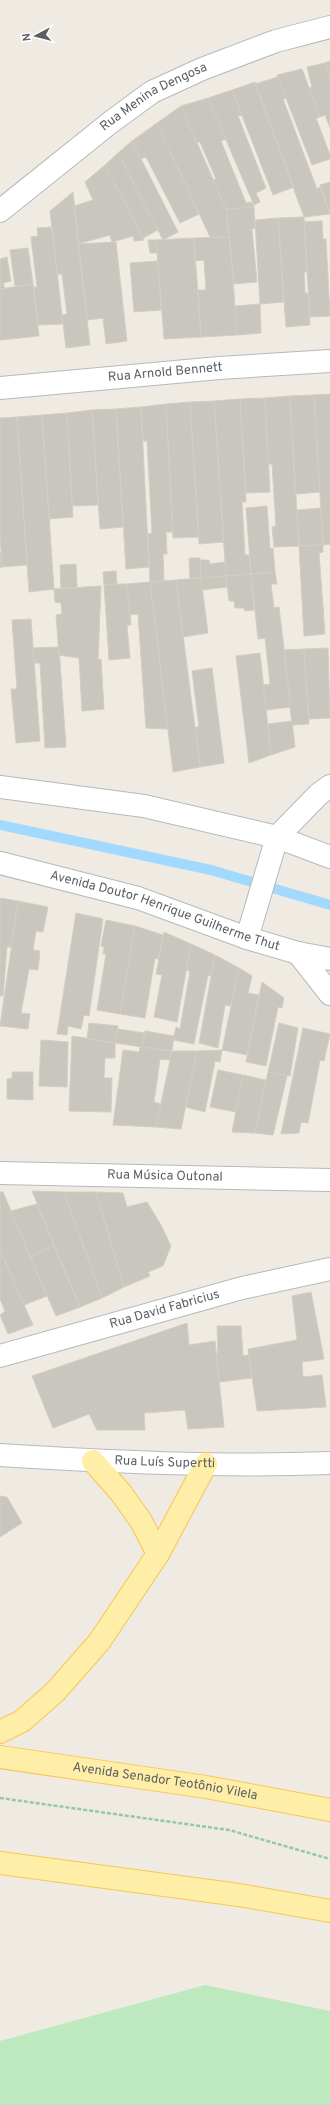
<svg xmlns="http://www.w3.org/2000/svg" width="330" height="2105" font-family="Overpass,sans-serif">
  <rect width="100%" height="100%" fill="#efebe2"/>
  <path fill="#bee8bd" d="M 205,1985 L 330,2011 L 330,2105 L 0,2105 L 0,2041 Z"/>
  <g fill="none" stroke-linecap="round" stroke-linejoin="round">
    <path stroke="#a2d9ff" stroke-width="10" d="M 0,825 L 211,870 L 330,905"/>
  </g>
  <path fill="#c9c6bf" stroke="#d4cdc0" d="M 330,61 L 330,75 L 325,63 Z
    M 325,63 L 330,75 L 330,128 L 325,115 L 320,117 L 309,88 L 312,87 L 307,67 Z
    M 302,69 L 320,117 L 316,118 L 330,155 L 330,159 L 312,165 L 277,75 Z
    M 278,77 L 286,98 L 283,99 L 317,189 L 320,187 L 330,214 L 304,217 L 255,84 Z
    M 255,82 L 294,187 L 273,195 L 232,90 Z
    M 232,90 L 242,115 L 238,116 L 266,188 L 256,193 L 260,202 L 254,205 L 208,98 Z
    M 208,98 L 226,139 L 221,141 L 246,203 L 252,202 L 254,207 L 226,209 L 213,180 L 216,179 L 200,142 L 197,143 L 181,106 Z
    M 181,106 L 226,209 L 230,237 L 210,237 L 157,123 Z
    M 157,123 L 199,214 L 180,223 L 146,157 L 141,159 L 132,141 Z
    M 132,141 L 178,232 L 163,240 L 118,153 Z
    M 118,153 L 158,230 L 143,238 L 105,165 Z
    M 105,165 L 143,238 L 144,240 L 134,241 L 133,236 L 112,242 L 110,235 L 78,244 L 74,206 L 93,200 L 85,182 Z
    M 330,182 L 330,213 L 320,185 Z
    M 73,192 L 90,345 L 66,348 L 62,315 L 67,314 L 62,274 L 57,274 L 50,211 Z
    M 254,207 L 255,228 L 252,229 L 257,282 L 234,284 L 226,209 Z
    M 304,217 L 307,272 L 304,272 L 305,293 L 308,293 L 310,325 L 286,327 L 278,218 Z
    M 278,218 L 284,302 L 260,304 L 255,220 Z
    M 322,221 L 323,239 L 326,239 L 330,316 L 310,317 L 304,222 Z
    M 52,227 L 63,324 L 38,325 L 34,287 L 37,287 L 31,237 L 38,236 L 37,228 Z
    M 230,237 L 237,335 L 201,337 L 198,290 L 206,290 L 204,260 L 195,261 L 194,238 Z
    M 194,238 L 201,337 L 164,339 L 156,240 Z
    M 148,240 L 156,240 L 157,253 L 150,253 Z
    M 116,242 L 127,341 L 106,344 L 103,318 L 87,320 L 78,244 Z
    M 28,248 L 33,284 L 15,286 L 10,250 Z
    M 7,257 L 11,281 L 3,283 L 5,288 L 0,289 L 0,259 Z
    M 158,261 L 161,310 L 134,312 L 130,263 Z
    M 33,284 L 39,336 L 0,340 L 0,289 Z
    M 260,304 L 261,333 L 237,335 L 235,306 Z
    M 330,394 L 330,544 L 323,545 L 314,395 Z
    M 314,395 L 320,492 L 295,494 L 290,396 Z
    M 290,396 L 299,546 L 274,547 L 272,527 L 276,526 L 272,464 L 268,464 L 265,398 Z
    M 265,398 L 270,492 L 246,493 L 240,399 Z
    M 240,399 L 246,502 L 242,502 L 245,555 L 249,555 L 251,574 L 226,576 L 214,401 Z
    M 214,401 L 224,542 L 199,544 L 190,402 Z
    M 190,402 L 199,537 L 173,538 L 166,404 Z
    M 166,404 L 173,532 L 166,532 L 167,554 L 163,554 L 164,581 L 150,582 L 148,534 L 152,533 L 147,441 L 143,441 L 141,407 Z
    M 141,407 L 149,567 L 126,569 L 116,409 Z
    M 116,409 L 123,527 L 100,529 L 92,410 Z
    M 92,410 L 98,505 L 72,506 L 67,413 Z
    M 67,413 L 73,517 L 49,519 L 42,415 Z
    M 42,415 L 54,589 L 29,592 L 17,417 Z
    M 17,417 L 27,565 L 2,567 L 0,534 L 0,418 Z
    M 267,506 L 270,549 L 273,548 L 275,572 L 251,574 L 246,508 Z
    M 321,508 L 323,545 L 299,546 L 297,510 Z
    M 317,545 L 323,545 L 323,552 L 319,553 L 325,634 L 304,636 L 299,546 Z
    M 0,553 L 1,553 L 2,567 L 0,568 Z
    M 189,558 L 200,558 L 201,578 L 190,579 Z
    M 200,560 L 209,560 L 210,564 L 225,562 L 226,576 L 201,578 Z
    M 76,564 L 77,588 L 61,589 L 60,565 Z
    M 116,571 L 117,584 L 104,585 L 103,572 Z
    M 275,572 L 277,584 L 271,584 L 274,608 L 279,607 L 291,707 L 266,710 L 263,685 L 270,684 L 265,638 L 258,639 L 251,574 Z
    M 251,574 L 254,610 L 245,611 L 244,608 L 235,608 L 234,601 L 229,601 L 226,576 Z
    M 226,576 L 227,587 L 202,590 L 201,578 Z
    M 201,578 L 208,633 L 183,637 L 176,580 Z
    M 176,580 L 200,767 L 173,772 L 150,582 Z
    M 150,582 L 168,729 L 146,728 L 138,614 L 129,615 L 127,584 Z
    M 117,584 L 127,584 L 131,625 L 127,625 L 130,658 L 109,660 L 104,585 Z
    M 101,586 L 98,660 L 101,659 L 104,709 L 82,711 L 79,658 L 59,655 L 56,615 L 62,614 L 61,603 L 55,602 L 54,589 Z
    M 31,619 L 40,741 L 16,743 L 11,689 L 17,689 L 12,620 Z
    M 59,647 L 66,747 L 45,748 L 40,663 L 34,663 L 33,648 Z
    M 328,648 L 330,718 L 309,719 L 304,649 Z
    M 304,649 L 309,724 L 292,725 L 284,650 Z
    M 260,653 L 271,755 L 249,763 L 236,656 Z
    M 212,668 L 224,763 L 200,767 L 195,727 L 199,727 L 192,671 Z
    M 292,721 L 295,747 L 271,755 L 268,724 Z
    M 0,898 L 18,901 L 11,947 L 7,947 L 3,996 L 0,996 Z
    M 18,901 L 48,907 L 43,932 L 36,931 L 33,950 L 40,951 L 38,970 L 29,969 L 21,1013 L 30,1014 L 28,1029 L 0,1026 Z
    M 76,913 L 103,919 L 89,1016 L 84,1015 L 81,1029 L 68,1026 L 67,1035 L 57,1034 Z
    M 106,920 L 135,926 L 120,1014 L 97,1010 L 106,954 L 103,954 L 104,947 L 101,946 Z
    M 135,926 L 163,935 L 158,959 L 155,958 L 145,1018 L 120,1014 Z
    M 164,932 L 191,944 L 177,1022 L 154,1017 L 162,975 L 156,974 Z
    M 191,944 L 215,955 L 211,976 L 208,975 L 194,1044 L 173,1040 L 176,1027 L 180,1029 L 190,971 L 186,970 Z
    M 215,955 L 239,968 L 231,1006 L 225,1005 L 218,1048 L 199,1043 Z
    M 239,968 L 252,976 L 248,993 L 259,995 L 247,1055 L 222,1050 Z
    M 262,982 L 284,998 L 282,1008 L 278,1007 L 266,1066 L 246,1062 Z
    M 89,1023 L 118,1026 L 115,1043 L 87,1039 Z
    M 279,1023 L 298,1028 L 290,1076 L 268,1072 Z
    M 303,1028 L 330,1034 L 324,1061 L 320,1060 L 308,1123 L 301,1122 L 299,1133 L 281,1134 Z
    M 118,1029 L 145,1033 L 142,1047 L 115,1043 Z
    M 145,1031 L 174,1036 L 172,1051 L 142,1047 Z
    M 72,1036 L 115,1043 L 115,1058 L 105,1058 L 104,1078 L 112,1078 L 111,1112 L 69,1111 Z
    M 41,1040 L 68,1042 L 67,1087 L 39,1086 Z
    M 140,1047 L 172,1051 L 170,1060 L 160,1059 L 154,1102 L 161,1104 L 156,1127 L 113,1125 L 123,1050 L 139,1052 Z
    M 222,1050 L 220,1062 L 215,1061 L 205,1112 L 186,1107 L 197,1051 Z
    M 172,1051 L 197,1051 L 181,1129 L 156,1127 Z
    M 218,1070 L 243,1075 L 236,1112 L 210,1107 Z
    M 12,1072 L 33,1072 L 33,1100 L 7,1099 L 7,1079 L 12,1078 Z
    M 268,1072 L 287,1076 L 273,1135 L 255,1133 Z
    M 243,1075 L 266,1080 L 255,1133 L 232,1132 Z
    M 32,1191 L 64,1192 L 102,1298 L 80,1307 Z
    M 0,1192 L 3,1192 L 47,1296 L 24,1305 L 0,1250 Z
    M 64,1192 L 96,1192 L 124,1287 L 102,1298 Z
    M 96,1192 L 123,1193 L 127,1207 L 147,1202 L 161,1225 L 171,1246 L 163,1266 L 148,1272 L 150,1276 L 124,1287 Z
    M 37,1204 L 54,1246 L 30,1257 L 11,1211 Z
    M 54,1246 L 80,1307 L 56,1316 L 30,1257 Z
    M 0,1250 L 33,1325 L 8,1334 L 0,1315 L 5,1311 L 0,1299 Z
    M 311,1292 L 324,1359 L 302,1362 L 303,1377 L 322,1375 L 326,1407 L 257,1411 L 248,1349 L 297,1340 L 292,1296 Z
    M 187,1323 L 189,1345 L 215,1341 L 224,1427 L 188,1429 L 185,1410 L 144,1413 L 145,1430 L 97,1430 L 89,1414 L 53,1428 L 32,1376 Z
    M 217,1326 L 241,1326 L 243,1356 L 249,1355 L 252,1378 L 219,1382 L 216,1354 L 218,1353 Z
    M 0,1496 L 7,1497 L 22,1523 L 0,1537 Z"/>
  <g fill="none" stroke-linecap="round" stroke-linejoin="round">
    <g stroke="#b5b9be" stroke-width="24">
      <g id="street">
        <path id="s1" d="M 0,211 L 111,122 L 152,92 L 202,69 L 276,41 L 330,27"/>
        <path id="s2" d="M 0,388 L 219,368 L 330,361"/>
        <path d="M 0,787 L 144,806 L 277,837 L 330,857"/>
        <path id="s3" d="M 0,863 L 138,898 L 247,938 L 298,953 L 330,959"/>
        <path d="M 247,938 L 277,837 L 319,794 L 330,786"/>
        <path d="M 298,953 L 330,994"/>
        <path id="s4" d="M 0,1173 L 330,1180"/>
        <path id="s5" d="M 0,1356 L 242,1288 L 330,1269"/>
      </g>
    </g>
    <g stroke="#b6bac0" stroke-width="24">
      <g id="secondary">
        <path id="s6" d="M 0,1455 C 110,1462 220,1467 330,1463"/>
      </g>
    </g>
    <g stroke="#f9c551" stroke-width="24">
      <g id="primary">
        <path d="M 93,1461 L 121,1493 L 141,1521 L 158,1554"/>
        <path d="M 0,1732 L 22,1721 L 55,1692 L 99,1642 L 158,1554 L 206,1464"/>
        <path id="s7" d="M 0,1757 L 206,1787 L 330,1810"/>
        <path d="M 0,1863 L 239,1895 L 330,1911"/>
      </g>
    </g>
    <path stroke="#96c9a3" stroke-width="2.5" stroke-dasharray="4 2" stroke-linecap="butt" d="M 0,1798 L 229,1830 L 330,1859"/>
    <use href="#street" stroke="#fff" stroke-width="22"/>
    <use href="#secondary" stroke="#fff" stroke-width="22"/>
    <use href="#primary" stroke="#ffeea7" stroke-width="22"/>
  </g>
  <g text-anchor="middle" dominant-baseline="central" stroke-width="3" stroke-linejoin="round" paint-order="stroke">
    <g font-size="13" fill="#5b5f64" stroke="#fff">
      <text stroke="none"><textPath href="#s1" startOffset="192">Rua Menina Dengosa</textPath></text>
      <text stroke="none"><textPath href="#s2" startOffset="166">Rua Arnold Bennett</textPath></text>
      <text stroke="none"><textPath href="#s3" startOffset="172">Avenida Doutor Henrique Guilherme Thut</textPath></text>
      <text stroke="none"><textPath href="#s4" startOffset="165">Rua Música Outonal</textPath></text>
      <text stroke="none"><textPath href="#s5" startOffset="171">Rua David Fabricius</textPath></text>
      <text stroke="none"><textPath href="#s6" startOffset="165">Rua Luís Supertti</textPath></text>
      <text stroke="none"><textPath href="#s7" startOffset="167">Avenida Senador Teotônio Vilela</textPath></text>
    </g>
  </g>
  <g transform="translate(36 36) rotate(263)" stroke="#ffffff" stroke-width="3" paint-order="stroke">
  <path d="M0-3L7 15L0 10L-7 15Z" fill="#5b5f64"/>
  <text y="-6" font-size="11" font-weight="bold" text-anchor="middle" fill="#5b5f64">N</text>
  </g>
</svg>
